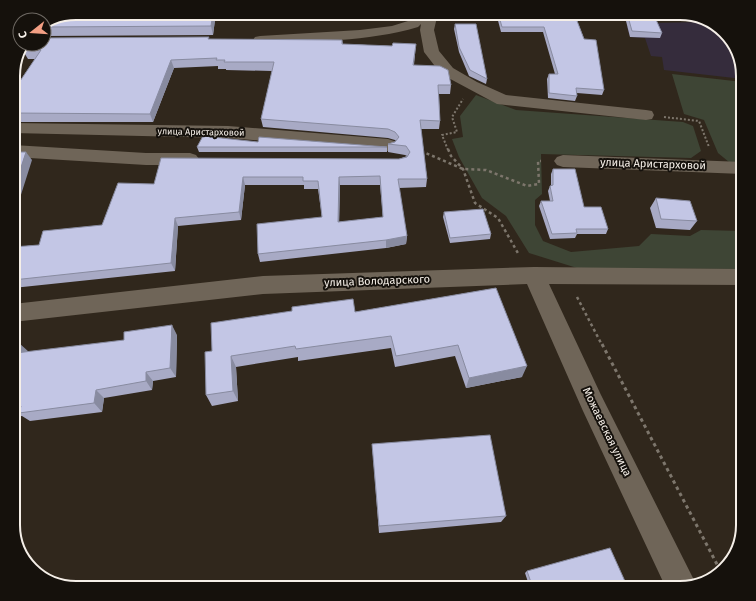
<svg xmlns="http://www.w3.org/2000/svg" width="756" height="601" font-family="'Fira Sans',sans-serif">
  <rect width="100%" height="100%" fill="#30271c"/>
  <path fill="#352c3c" d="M 703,22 L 721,29 L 737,48 L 743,79 L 664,70 L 662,57 L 651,56 L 645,38 L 630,37 L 627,27 L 642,28 L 653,23 Z"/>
  <path fill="#3e4535" d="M 672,74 L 743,82 L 743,162 L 729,162 L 718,153 L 704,120 L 684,114 Z
    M 476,95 L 516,110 L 683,122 L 693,126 L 701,151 L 691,158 L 541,154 L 542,194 L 535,200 L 535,225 L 543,241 L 571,252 L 639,246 L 651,234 L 690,236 L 701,230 L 743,231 L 743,269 L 577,268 L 529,253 L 506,216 L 482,198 L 459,157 L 452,139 L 463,137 L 460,116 Z"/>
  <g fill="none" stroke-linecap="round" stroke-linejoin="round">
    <path stroke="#7d766c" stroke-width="2" stroke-dasharray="2 2" stroke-linecap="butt" d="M 664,117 L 699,121 L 709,147
      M 448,150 L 442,135 L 457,132 L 452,117 L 463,99"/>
    <path stroke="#7d766c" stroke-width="2.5" stroke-dasharray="3 3" stroke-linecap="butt" d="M 448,149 L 451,156 L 463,169 L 475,203 L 498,218 L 519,255
      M 421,151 L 463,169 L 486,170 L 527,186 L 539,184 L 538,161 L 541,161
      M 577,297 L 602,345"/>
    <path stroke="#7d766c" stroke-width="3" stroke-dasharray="3.5 3.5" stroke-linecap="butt" d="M 602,344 L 721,572"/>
    <path fill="#6f6558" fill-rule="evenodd" d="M 182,13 L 259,13 L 257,16 L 252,17 L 183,21 L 178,20 L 176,17 Z
      M 418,13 L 438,13 L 434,30 L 439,51 L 453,68 L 477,82 L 506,95 L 646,110 L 652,111 L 654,115 L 652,119 L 646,120 L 497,104 L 441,74 L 424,52 L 420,30 L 421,24 L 418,27 C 367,42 313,41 260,44 L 255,43 L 253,40 L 255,37 L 260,36 L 360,30 L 392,26 L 408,21 Z
      M 13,123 L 228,126 L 388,139 L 394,141 L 397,145 L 394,149 L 388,151 L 228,138 L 13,133 Z
      M 13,145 L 146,153 L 190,153 L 196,155 L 199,159 L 196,163 L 190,165 L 146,165 L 13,157 Z
      M 563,155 L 743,162 L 743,174 L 563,167 L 557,165 L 554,161 L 557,157 Z
      M 534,267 L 743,269 L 743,285 L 549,284 L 601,395 L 696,584 L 680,588 L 666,588 L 583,411 L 527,284 L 263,294 L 13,322 L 13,304 L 263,276 Z"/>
  </g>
  <path fill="#a8aac5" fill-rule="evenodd" d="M 76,13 L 123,13 L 70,15 Z
    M 496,13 L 574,13 L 604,90 L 602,95 L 577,93 L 577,96 L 575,101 L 548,98 L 547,79 L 549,74 L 555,74 L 543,32 L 501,32 Z
    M 624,13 L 653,13 L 662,33 L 660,38 L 630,37 Z
    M 215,20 L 213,35 L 44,36 L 44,25 Z
    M 455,24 L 487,79 L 486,84 L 469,76 L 459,52 L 454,29 Z
    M 209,39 L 342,40 L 343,44 L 392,46 L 416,44 L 414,65 L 451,85 L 450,94 L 439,94 L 440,121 L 439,129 L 421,129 L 427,179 L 426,187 L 399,188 L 407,236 L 406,244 L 386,248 L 260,262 L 258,254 L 322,217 L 318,189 L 304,189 L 304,185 L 245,185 L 241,220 L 178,226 L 175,271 L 13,288 L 13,247 L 39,245 L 102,225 L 154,184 L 399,159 L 407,156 L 405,155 L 388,152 L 388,144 L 396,141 L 395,140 L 388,138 L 263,127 L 261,119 L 272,71 L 226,70 L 226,69 L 218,69 L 218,66 L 174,68 L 153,122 L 13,122 L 13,90 L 14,90 L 35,59 L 28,59 L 23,51 L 27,44 ZM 340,185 L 380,185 L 383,217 L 339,222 Z
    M 258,142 L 387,147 L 387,152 L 199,152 L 197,147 Z
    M 553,169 L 584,207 L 608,229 L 606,234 L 577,234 L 575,238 L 550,239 L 539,206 L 541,201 L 550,201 L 548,191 L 550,186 L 551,186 L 551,174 Z
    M 656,198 L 697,221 L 690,230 L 656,228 L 650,208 Z
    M 444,212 L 491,234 L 490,239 L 450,243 L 443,217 Z
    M 496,288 L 522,377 L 466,388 L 455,356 L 395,367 L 391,348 L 298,361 L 298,357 L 236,367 L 238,401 L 212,406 L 206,395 L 212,351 L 355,312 Z
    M 177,335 L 176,377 L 153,381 L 152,390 L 104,398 L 102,412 L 30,421 L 22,416 L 13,417 L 13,344 L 28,352 Z
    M 372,444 L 506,516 L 501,522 L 379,533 Z
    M 527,571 L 628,588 L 530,588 L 525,573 Z"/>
  <path fill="#888ba0" d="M 213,13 L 215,20 L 213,35 L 211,26 Z
    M 171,60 L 174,68 L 153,122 L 150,114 Z
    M 26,152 L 32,160 L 13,220 L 13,192 Z
    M 243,177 L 245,185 L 241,220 L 239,212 Z
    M 339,177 L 340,185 L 339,230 L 338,222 Z
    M 175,218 L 178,226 L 175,271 L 171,263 Z
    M 407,236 L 406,244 L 386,248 L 386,240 Z
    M 172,325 L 177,335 L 176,377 L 170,368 Z
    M 19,343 L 29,352 L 16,353 Z
    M 231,356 L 236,367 L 238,401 L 233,391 Z
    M 527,366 L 522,377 L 466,388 L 469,378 Z
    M 146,372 L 153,381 L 152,390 L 146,381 Z
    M 96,390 L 104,398 L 102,412 L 94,403 Z"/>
  <path fill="#c3c6e5" stroke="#888ba0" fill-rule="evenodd" d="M 188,13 L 213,13 L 211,26 L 44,27 L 44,25 L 61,19 Z
    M 498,13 L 574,13 L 584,39 L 596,40 L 604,90 L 576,88 L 577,96 L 549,93 L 549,74 L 558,74 L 544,27 L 502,27 Z
    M 627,13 L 653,13 L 662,33 L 632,31 Z
    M 455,24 L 476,24 L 487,79 L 470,70 L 459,47 Z
    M 209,37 L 208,39 L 342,40 L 342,44 L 392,46 L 393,43 L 416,44 L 413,65 L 440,66 L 448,70 L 451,85 L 438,85 L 440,121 L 420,120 L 427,179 L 398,179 L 407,236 L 386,240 L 258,254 L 257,224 L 322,217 L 318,181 L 303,181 L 303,177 L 243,177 L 239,212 L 175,218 L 171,263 L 13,280 L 13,247 L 39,245 L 43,231 L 102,225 L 118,183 L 154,184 L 161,158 L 399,159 L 407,157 L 410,152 L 406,146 L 388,144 L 395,142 L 399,137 L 395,132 L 388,129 L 261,119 L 274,62 L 224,62 L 225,60 L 216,60 L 217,58 L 171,60 L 150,114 L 13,113 L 13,90 L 14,90 L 41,50 L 24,51 L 27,44 L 44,44 L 44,38 ZM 380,176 L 383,217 L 338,222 L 339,177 Z
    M 203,136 L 258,142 L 259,137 L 387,147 L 197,147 Z
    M 13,152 L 26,152 L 13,192 Z
    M 553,169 L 575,169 L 584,207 L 601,207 L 608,229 L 576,229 L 577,233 L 552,234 L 541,201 L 553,201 L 550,186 L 553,185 Z
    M 656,198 L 690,201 L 697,221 L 661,219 Z
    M 483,209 L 491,234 L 450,238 L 444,212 Z
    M 496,288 L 527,366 L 469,378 L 458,345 L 396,356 L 391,336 L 296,349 L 295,346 L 231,356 L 233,391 L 206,395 L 205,352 L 212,351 L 211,323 L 292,311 L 292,307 L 353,299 L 355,312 Z
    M 172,325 L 170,368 L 146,372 L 146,381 L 96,390 L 94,403 L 19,413 L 21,406 L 13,407 L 13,344 L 19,343 L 16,353 L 124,340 L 124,332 Z
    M 490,435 L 506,516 L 379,526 L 372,444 Z
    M 610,548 L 628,588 L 533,588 L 527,571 Z"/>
  <g text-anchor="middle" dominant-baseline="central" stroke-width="4" stroke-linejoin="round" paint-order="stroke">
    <g font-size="9" fill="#f5efe8" stroke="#15110c">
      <text transform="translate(201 132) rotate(1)">улица Аристарховой</text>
    </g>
    <g font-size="11" fill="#f5efe8" stroke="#15110c">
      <text transform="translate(653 164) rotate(2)">улица Аристарховой</text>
      <text transform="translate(377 281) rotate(-2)">улица Володарского</text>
      <text transform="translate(607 432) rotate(64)">Можаевская улица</text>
    </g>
  </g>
  <path d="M0 0H756V601H0ZM76 20H680A56 56 0 0 1 736 76V525A56 56 0 0 1 680 581H76A56 56 0 0 1 20 525V76A56 56 0 0 1 76 20Z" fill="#15110c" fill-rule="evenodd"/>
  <path fill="none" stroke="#f5efe8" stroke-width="2" d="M76 20H680A56 56 0 0 1 736 76V525A56 56 0 0 1 680 581H76A56 56 0 0 1 20 525V76A56 56 0 0 1 76 20Z"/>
  <g transform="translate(32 32) rotate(253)"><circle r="19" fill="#15110c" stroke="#6f6a64"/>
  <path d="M0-3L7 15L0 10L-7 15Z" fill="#f39f84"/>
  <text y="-6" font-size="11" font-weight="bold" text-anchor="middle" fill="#f5efe8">С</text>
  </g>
</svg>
